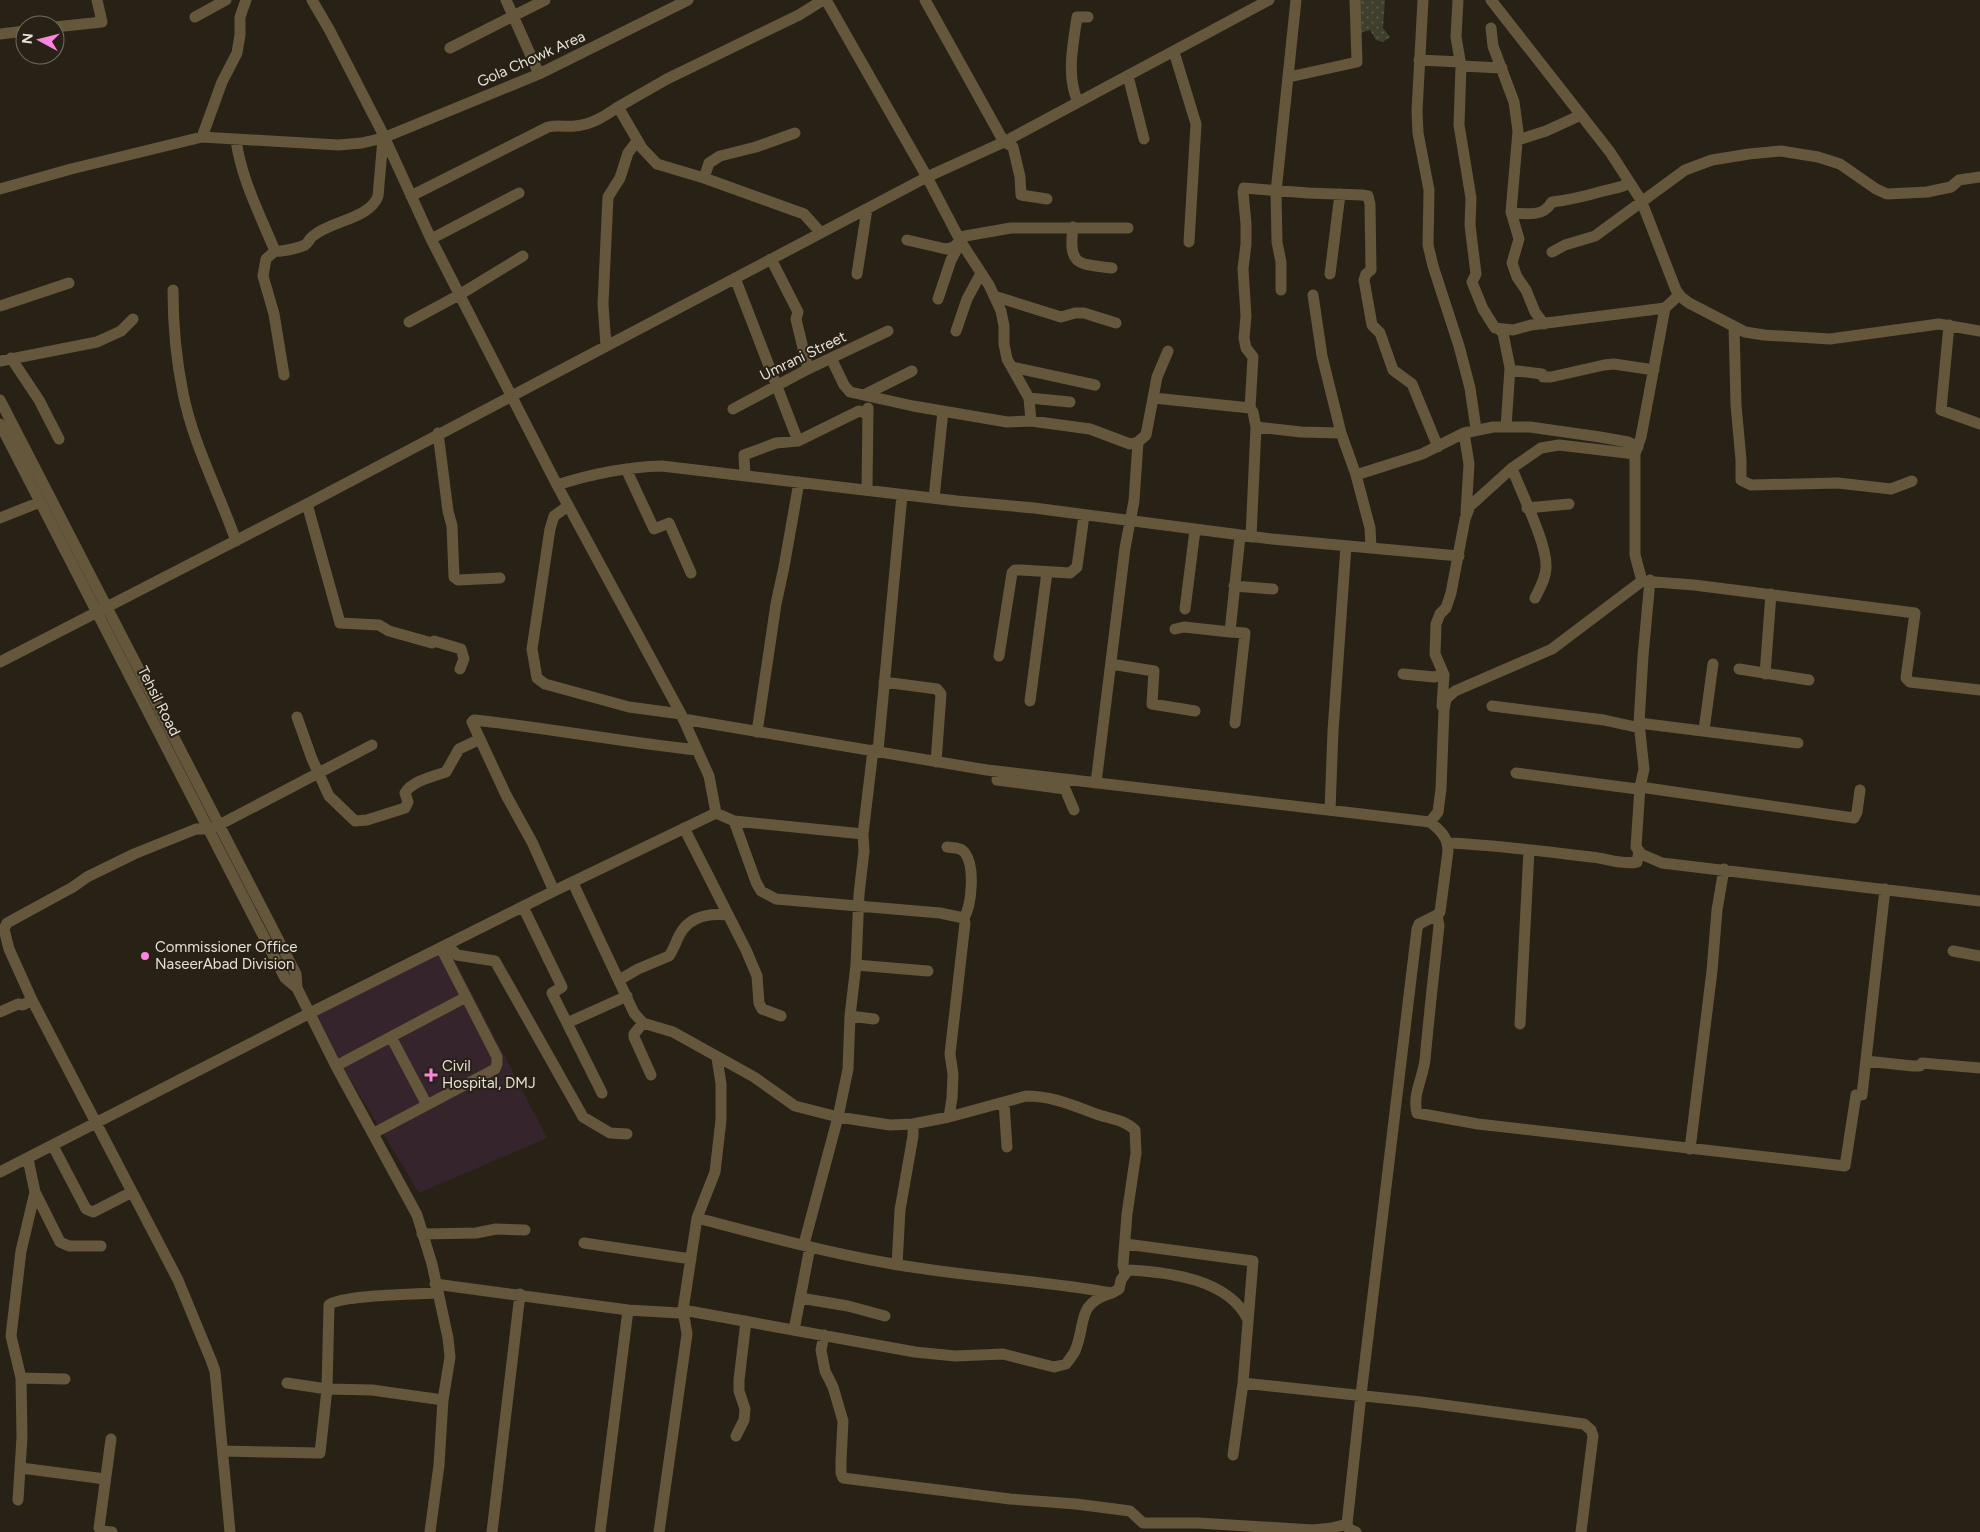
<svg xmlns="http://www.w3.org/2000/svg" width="1980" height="1532" font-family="Figtree,sans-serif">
  <defs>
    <pattern id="grass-dots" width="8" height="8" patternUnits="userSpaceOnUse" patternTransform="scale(1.25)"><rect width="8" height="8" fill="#3e3f2c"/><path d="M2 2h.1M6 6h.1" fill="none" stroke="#5a5a4a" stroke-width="1.8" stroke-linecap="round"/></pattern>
  </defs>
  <rect width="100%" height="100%" fill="#282115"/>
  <path fill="#35242c" d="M 447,945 L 547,1138 L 419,1193 L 310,1013 Z"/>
  <path fill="url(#grass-dots)" d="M 1359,0 L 1385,0 L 1383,28 L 1390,37 L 1383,42 L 1376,40 L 1370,30 L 1360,33 Z"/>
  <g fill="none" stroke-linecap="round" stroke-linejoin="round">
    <path stroke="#64573b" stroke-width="11" d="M 312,0 L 330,31 L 382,132 L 431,239 L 557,485 L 681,714 L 709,776 L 716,813 L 734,821 L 863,834
      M 506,0 L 539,74
      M 826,0 L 927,177 L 961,242 L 989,285 L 1001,311 L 1004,326 L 1004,344 L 1007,359 L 1029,398 L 1031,421
      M 925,0 L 1004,142 L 1013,147 L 1020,177 L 1021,195 L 1047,199
      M 1423,0 L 1417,111 L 1418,133 L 1429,190 L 1428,245 L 1433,266 L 1459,346 L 1470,388 L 1476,429
      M 1458,0 L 1456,37 L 1461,66 L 1459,125 L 1471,198 L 1470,225 L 1476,274 L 1472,282 L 1483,309 L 1495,328 L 1513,330 L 1531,325 L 1665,308 L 1679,295
      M 1491,0 L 1610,152 L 1641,200 L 1676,290 L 1681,297 L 1689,303 L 1745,332 L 1764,335 L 1830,339 L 1939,324 L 1980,331
      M 195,17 L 226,0
      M 55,27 L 102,22 L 97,0
      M 1491,28 L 1493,46 L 1514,102 L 1518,131 L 1511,212 L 1519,239 L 1512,263 L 1517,277 L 1526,290 L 1535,312 L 1544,324
      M 0,34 L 25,31
      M 450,48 L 545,0
      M 1174,52 L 1196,124 L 1189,242
      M 1419,60 L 1460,62
      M 1461,66 L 1502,68
      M 1128,76 L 1144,139
      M 1289,77 L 1357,62 L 1355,0
      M 1078,102 C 1066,76 1073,45 1077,17 L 1088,17
      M 202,137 L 222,82 L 237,53 L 240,35 L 240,17 L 246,0
      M 236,140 C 241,178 260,215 275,251 C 281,252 299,248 305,245 C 308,243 310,238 313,236 C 330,221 370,219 378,196 L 383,139
      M 1518,140 L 1546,131 L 1581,115
      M 704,178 L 709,163 L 720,156 L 756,147 L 795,133
      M 0,189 L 71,169 L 202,137 L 338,145 L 362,143 L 383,138 L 539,74 L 688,0
      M 411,196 L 548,127 C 557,125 566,127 575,126 C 591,125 605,116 618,107
      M 1511,212 C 1520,214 1540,216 1547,208 C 1549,207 1550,204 1552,202 C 1570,200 1586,196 1603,191 C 1614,188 1620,188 1630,183
      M 1073,227 C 1068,266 1078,264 1112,268
      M 821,233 L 804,214 L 704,178 L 657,164 L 642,148 L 618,107 L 667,79 L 799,15 L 823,0
      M 431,239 L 519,193
      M 907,240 L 946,249 L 954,247 L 965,236 L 1011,228 L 1128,228
      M 275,251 L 266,259 L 263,276 L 274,314 L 284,375
      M 1552,252 L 1565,245 L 1595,236 L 1685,170 L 1712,160 L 1749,154 L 1781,151 L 1818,157 L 1840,164 L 1876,189 L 1887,194 L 1927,192 L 1951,187 L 1959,180 L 1980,177
      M 771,259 L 798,312 L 796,319 L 808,369
      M 857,274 L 867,209
      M 1330,274 L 1340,194
      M 735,278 L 798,441
      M 173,290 C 173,325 176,359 183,393 C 193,444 219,492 236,541
      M 1281,290 L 1281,262 L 1277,242 L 1276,192 L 1296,0
      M 1313,295 L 1322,356 L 1341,433 L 1356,475 L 1370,528 L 1371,547
      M 994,296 L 1061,317 L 1075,313 L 1084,313 L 1116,323
      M 938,299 L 951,260 L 961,242
      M 0,306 L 69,283
      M 409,322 L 459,295 L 523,256
      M 1949,325 L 1941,410 L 1980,424
      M 1734,326 L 1736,405 L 1741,460 L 1741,480 L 1751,485 L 1838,483 L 1891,489 L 1912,481
      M 1500,330 L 1503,333 L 1510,368 L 1506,427
      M 956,331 L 967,299 L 981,273
      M 606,346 L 603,304 L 608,197 L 620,178 L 628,153 L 637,141
      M 11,358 L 39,400 L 59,439
      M 831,358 L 844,385 L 850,392 L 913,406 L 1007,422 L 1031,421 L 1090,429 L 1130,444 L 1138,442
      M 0,361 L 97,342 L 121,331 L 133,319
      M 1012,367 L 1095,385
      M 1510,370 L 1542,374 L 1543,377 L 1551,377 L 1604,365 L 1614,364 L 1654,370
      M 864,395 L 912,371
      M 1029,398 L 1070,402
      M 1154,398 L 1250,408 L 1253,412 L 1256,427 L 1251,537
      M 0,400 L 296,974 L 297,988 L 336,1066 L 417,1215 L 432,1264 L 448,1338 L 450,1357 L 443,1400 L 439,1465 L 430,1532
      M 1250,408 L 1253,357 L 1246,348 L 1244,338 L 1246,316 L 1243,269 L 1246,244 L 1246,224 L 1243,192 L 1244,188 L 1308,193 L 1362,195 L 1368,196 L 1370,204 L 1371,270 L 1366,274 L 1364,280 L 1372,325 L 1380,333 L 1393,370 L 1412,384 L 1438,447
      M 733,409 L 808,369 L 888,331
      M 0,424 L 285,978 L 297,988
      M 1256,427 L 1301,432 L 1341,433
      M 438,433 L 448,511 L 452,526 L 454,577 L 458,580 L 500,578
      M 1464,433 L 1469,464 L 1466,513
      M 1512,468 C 1521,493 1546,541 1546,565 C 1547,576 1540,588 1535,598
      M 626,469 L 654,529 L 669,523 L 691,573
      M 1356,475 L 1422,454 L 1464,433 L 1493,427 L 1530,427 L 1600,437 L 1628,442 L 1638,447
      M 745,476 L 744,455 L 776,443 L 798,441 L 859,411 L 868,414
      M 557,485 C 591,474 627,467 662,466 L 957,501 L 1034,508 L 1272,539 L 1459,556
      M 867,490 L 868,408
      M 934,498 L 943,411
      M 307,504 L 340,623 L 379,625 L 389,631 L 432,643 L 434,641 L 461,649 L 464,659 L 460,669
      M 568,506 L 554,516 L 550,529 L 532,649 L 537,678 L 545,684 L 629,707 L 681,714
      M 1527,508 L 1569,504
      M 0,518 L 40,502
      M 1650,580 L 1643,656 L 1639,723 L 1644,769 L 1640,787 L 1636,847 L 1641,854 L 1662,863 L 1980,901
      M 1642,581 L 1635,555 L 1635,454 L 1641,437 L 1665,308
      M 1234,586 L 1273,589
      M 1185,609 L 1195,530
      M 1175,629 L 1184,627 L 1230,632
      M 999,656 L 1012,573 L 1015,570 L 1021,570 L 1070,573 L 1077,567 L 1084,515
      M 0,662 L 307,504 L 927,177 L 1004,142 L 1269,0
      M 1111,664 L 1154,671 L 1152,704 L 1195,711
      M 1739,669 L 1809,680
      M 1403,674 L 1434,677 L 1444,675
      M 1765,674 L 1771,594
      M 884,682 L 937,689 L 941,694 L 936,762
      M 1030,701 L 1047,572
      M 1442,706 L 1444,675 L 1435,654 L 1436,624 L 1440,614 L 1446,608 L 1451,593 L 1465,519 L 1470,506 L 1512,468 L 1541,448 L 1559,445 L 1635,454
      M 1492,706 L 1604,720 L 1640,728
      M 297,717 L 312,759 L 329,796 L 355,821 L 367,820 L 405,808 L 408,802 L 405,793 C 412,781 434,776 446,772 L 459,749 L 480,739
      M 683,719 L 987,770 L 1430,822 C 1440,830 1448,837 1448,851 L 1440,912 L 1437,915 L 1419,924 L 1417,929 L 1361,1395 L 1347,1524 L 1349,1529 L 1356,1532
      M 1235,723 L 1245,633 L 1230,632 L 1240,536
      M 1639,723 L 1798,743
      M 1704,730 L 1713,664
      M 757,732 L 776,604 L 784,567 L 799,482
      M 878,751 L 902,495
      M 998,771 L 997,780 L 1065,789 L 1074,810
      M 1516,773 L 1637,789 L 1640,787 L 1854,818 L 1857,812 L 1860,790
      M 1096,783 L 1125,548 L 1134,501 L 1138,442 L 1146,435 L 1157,377 L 1168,351
      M 1330,810 L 1333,731 L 1346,546
      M 734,821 L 756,882 L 761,891 L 776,899 L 940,913 L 964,918 L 965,923 L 950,1054 L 953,1074 L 952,1098 L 949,1117
      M 1430,822 L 1438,812 L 1441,789 L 1444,710 L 1446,699 L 1455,691 L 1552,649 L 1642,581 L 1694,585 L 1915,613 L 1906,678 L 1910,682 L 1980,690
      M 684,828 L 746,950 L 757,976 L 759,1003 L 762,1009 L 781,1016
      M 1448,843 C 1496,845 1543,851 1591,857 C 1606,858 1622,865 1637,862 L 1639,851
      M 947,847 C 953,848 961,847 965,853 C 975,866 972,904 964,918
      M 573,883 L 634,1013 L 643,1023 L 673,1032 L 754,1077 L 795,1106 L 838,1117 L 890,1125 L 913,1124 L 949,1117 L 1026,1096 C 1053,1096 1074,1106 1099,1115 C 1112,1119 1125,1120 1135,1130 L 1136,1153 L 1127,1214 L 1123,1265 L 1125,1273
      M 554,891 L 532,842 L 506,795 L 472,722 L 474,720 C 549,728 622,742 697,750
      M 523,907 L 562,987 L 552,993 L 602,1093
      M 1437,915 L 1439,926 C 1434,971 1429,1015 1425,1060 C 1423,1078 1412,1095 1417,1113 L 1478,1124 L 1845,1166 L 1856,1095 L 1862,1095 L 1885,889
      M 447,945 L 457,955 L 495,961 L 583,1117 L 610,1133 L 627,1134
      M 1953,951 L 1980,956
      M 856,965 L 928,971
      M 619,980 L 638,969 L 669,956 C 674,949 676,941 680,934 C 690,916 709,913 728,915
      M 0,1012 L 18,1004 L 23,1005 L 32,1000
      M 850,1016 L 874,1019
      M 567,1023 L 627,996
      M 643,1023 L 634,1034 L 634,1037 L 651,1075
      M 1520,1024 L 1529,850
      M 391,1037 L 427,1105
      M 1866,1061 L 1913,1066 L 1920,1066 L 1922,1063 L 1980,1068
      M 336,1066 L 466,997
      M 1004,1103 L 1007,1147
      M 374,1133 L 495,1069 L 497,1064 L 497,1057 L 441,948
      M 53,1146 L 86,1209 L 93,1212 L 132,1192
      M 1690,1149 L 1712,971 L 1717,910 L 1724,869
      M 28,1159 L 35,1192 L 60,1242 L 69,1246 L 101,1246
      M 0,1172 L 310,1013 L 554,891 L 716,813
      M 697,1218 C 758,1234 820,1251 882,1262 C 958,1277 1036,1279 1112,1293 L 1119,1289 L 1121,1280 L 1128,1270 C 1168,1272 1229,1279 1248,1320
      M 422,1234 L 476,1233 L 496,1229 L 525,1230
      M 584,1243 L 691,1259
      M 804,1244 L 838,1117 L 848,1069 L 850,1016 L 856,965 L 859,894 L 864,851 L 863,834 L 873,750
      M 1126,1244 L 1253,1261 L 1243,1383 L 1233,1455
      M 897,1265 L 900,1210 L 913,1136 L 913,1124
      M 435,1284 L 628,1310 L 679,1313 L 683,1310 L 697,1218 L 715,1172 L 721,1120 L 721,1084 L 717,1058
      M 800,1298 L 848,1306 L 885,1316
      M 794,1330 L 810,1247
      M 824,1335 L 821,1350 L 825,1371 L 833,1387 L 843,1421 L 841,1461 L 841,1473 L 843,1478 L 1010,1499 L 1076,1504 L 1130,1511 L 1143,1523 L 1198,1523 L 1313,1530 L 1332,1528 L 1347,1524
      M 21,1378 L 65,1379
      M 287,1383 L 327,1389 L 372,1390 L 443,1400
      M 1243,1383 L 1421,1402 L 1584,1424 L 1591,1430 L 1593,1436 L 1581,1532
      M 736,1436 L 744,1420 L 745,1409 L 739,1391 L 739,1380 L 746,1321
      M 111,1439 L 99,1528 L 102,1531 L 112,1532
      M 223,1451 L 320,1453 L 327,1389 L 329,1305 C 340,1295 419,1294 438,1293
      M 21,1468 L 105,1479
      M 18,1500 L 22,1437 L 21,1378 L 11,1336 L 21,1251 L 35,1192
      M 230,1532 L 215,1371 L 211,1360 L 178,1280 L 32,1000 L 9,949 L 4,929 L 7,923 L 73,887 L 87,877 L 134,854 L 196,829 L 209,829 L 219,825 L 372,745
      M 492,1532 L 520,1294
      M 600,1532 L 628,1310
      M 659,1532 L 687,1334 L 683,1310 L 915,1352 L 955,1356 L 1003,1354 L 1054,1367 L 1066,1364 C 1069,1360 1073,1355 1075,1351 C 1087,1323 1075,1304 1112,1293"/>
  </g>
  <g fill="#fe85df" stroke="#282115" stroke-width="2">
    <circle cx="145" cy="956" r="5"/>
    <path d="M428.5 1067.5h5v5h5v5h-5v5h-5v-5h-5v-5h5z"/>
  </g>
  <g text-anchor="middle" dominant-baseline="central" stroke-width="4" stroke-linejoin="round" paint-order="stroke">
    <g font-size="15" fill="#e5e0d8" stroke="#282115">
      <text transform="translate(531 59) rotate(-24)">Gola Chowk Area</text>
      <text transform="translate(803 356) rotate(-26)">Umrani Street</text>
      <text transform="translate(159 701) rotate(63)">Tehsil Road</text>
    </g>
    <g font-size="15" fill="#e5e0d8" stroke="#282115" text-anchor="start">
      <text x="155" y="947">Commissioner Office<tspan x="155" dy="17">NaseerAbad Division</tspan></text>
      <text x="442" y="1066">Civil<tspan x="442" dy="17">Hospital, DMJ</tspan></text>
    </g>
  </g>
  <g transform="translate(40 40) rotate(277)"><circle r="24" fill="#282115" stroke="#746d63"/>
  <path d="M0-4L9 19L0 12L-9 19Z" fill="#fe85df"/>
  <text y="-8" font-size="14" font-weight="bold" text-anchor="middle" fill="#e5e0d8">N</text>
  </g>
</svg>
